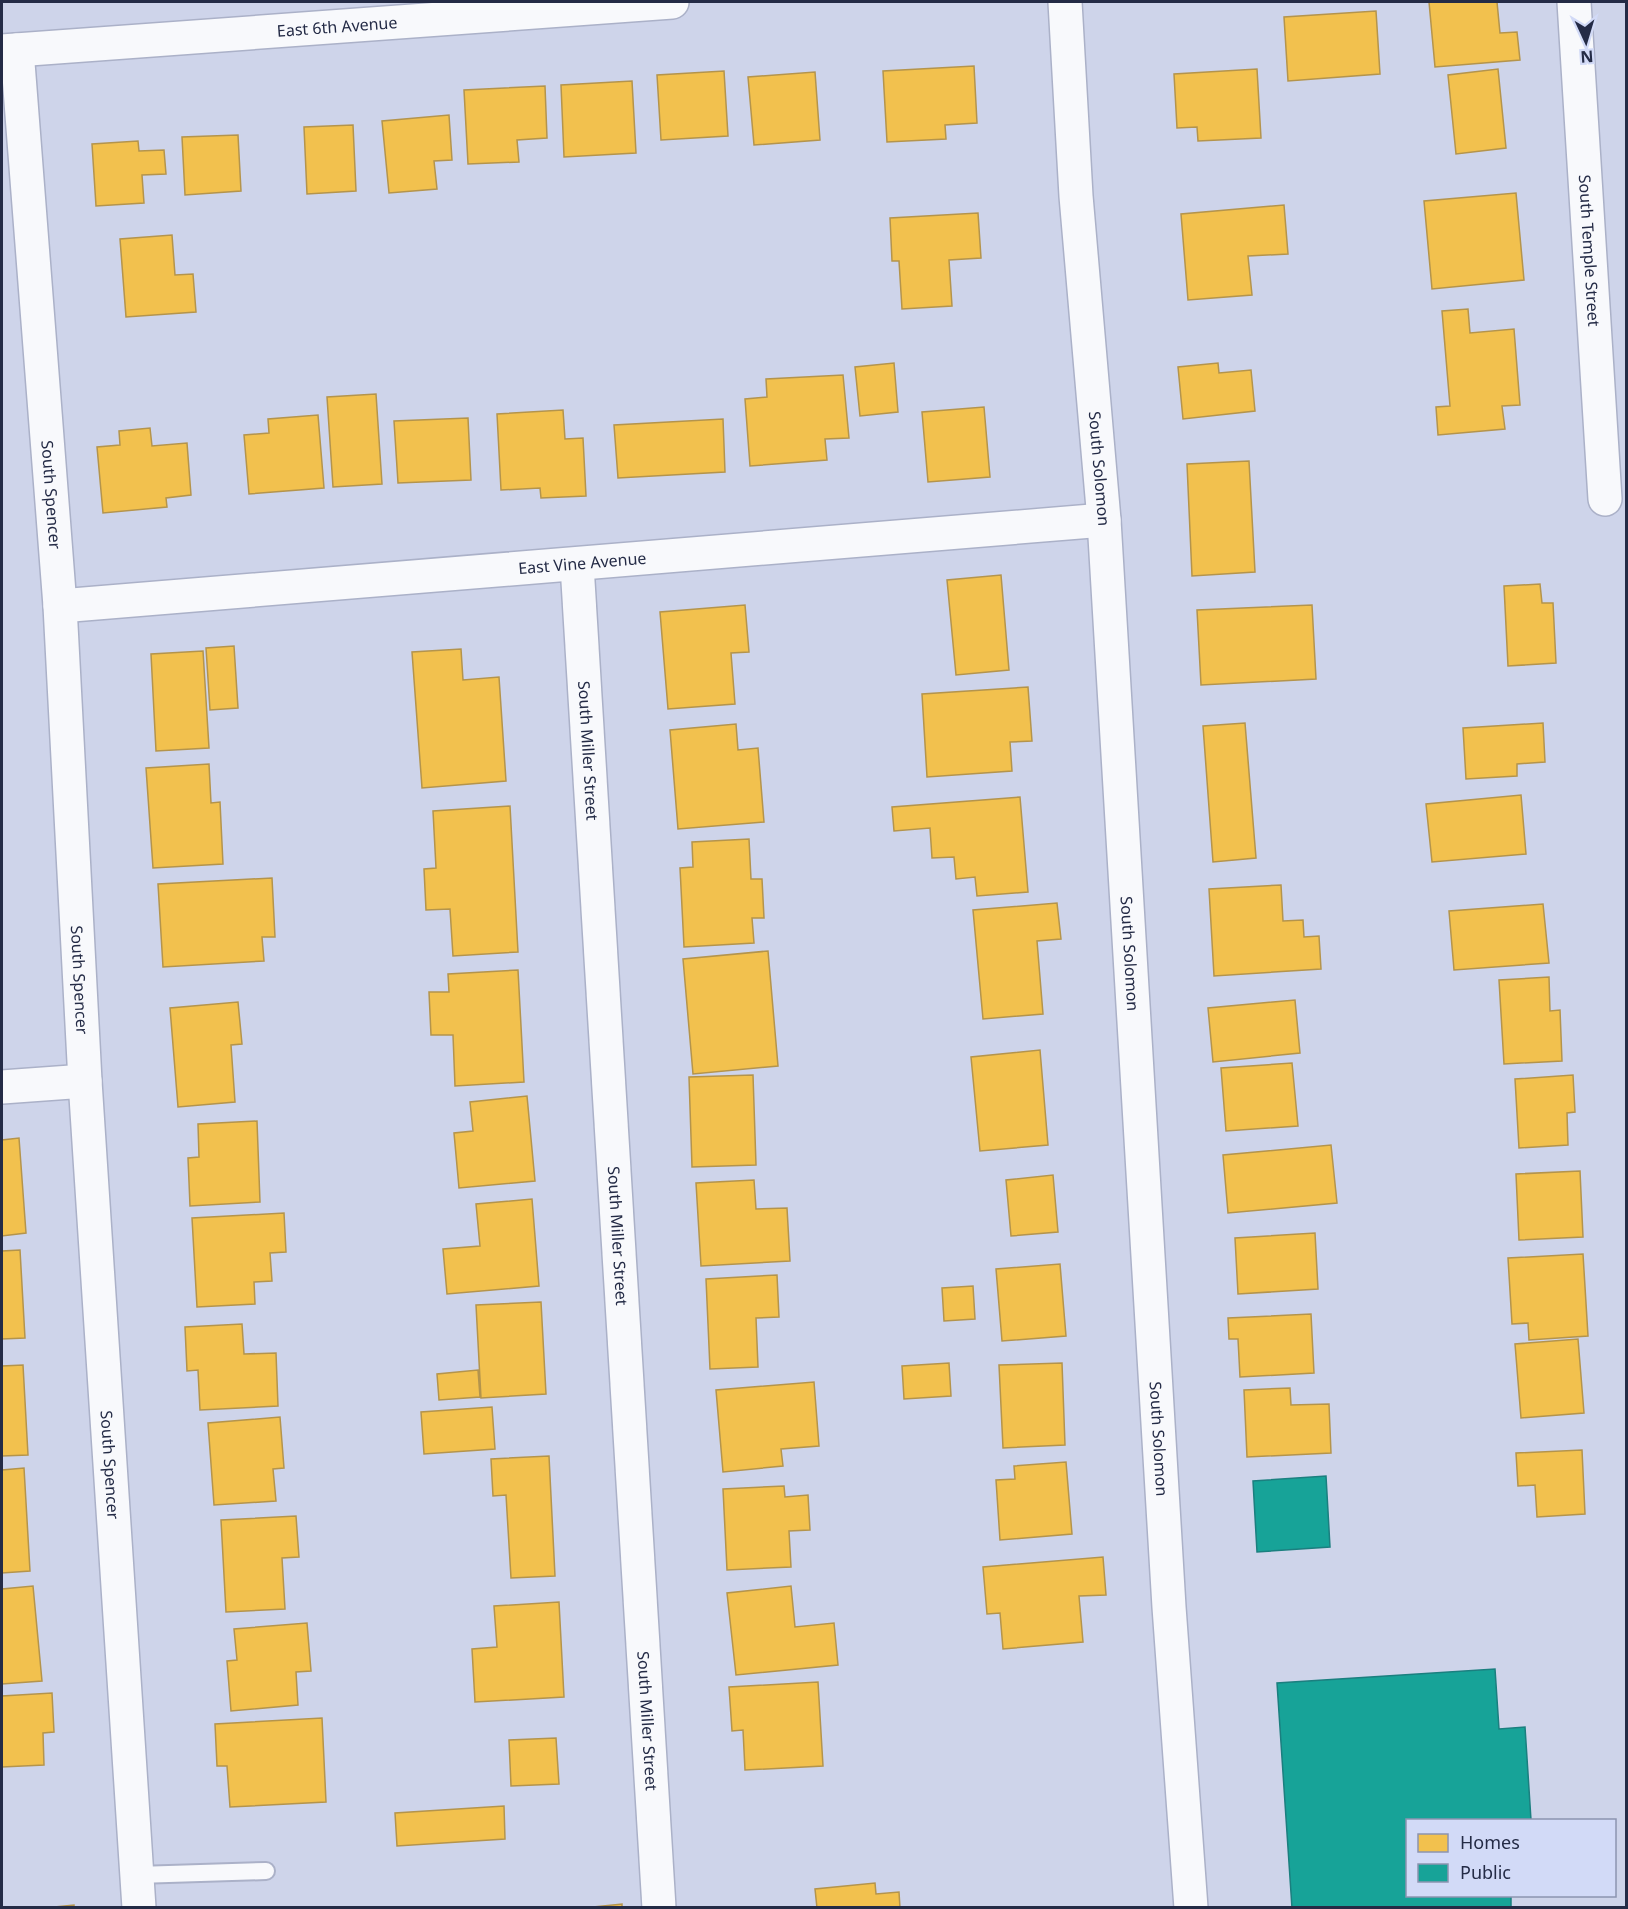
<svg xmlns="http://www.w3.org/2000/svg" width="1628" height="1909" font-family="'Noto Sans',sans-serif">
  <rect width="100%" height="100%" fill="#ced4ea"/>
  <path fill="#f2c14e" stroke="#b4944c" stroke-width="1.5" d="M 1429,2 L 1497,2 L 1500,33 L 1517,32 L 1520,60 L 1435,67 Z
    M 1376,11 L 1380,74 L 1288,81 L 1284,17 Z
    M 974,66 L 977,123 L 945,125 L 946,139 L 887,142 L 883,71 Z
    M 1257,69 L 1261,138 L 1198,141 L 1197,127 L 1177,128 L 1174,74 Z
    M 1498,69 L 1506,148 L 1456,154 L 1448,75 Z
    M 724,71 L 728,136 L 661,140 L 657,75 Z
    M 815,72 L 820,140 L 754,145 L 748,77 Z
    M 632,81 L 636,153 L 564,157 L 561,85 Z
    M 545,86 L 547,138 L 517,140 L 519,162 L 468,164 L 464,90 Z
    M 449,115 L 452,160 L 434,161 L 437,189 L 389,193 L 382,121 Z
    M 353,125 L 356,191 L 307,194 L 304,127 Z
    M 238,135 L 241,191 L 185,195 L 182,137 Z
    M 138,141 L 139,151 L 164,150 L 166,174 L 142,175 L 144,203 L 96,206 L 92,144 Z
    M 1516,193 L 1524,280 L 1432,289 L 1424,201 Z
    M 1284,205 L 1288,254 L 1248,256 L 1252,295 L 1188,300 L 1181,214 Z
    M 978,213 L 981,258 L 949,260 L 952,306 L 902,309 L 899,261 L 892,261 L 890,218 Z
    M 172,235 L 175,275 L 193,274 L 196,312 L 126,317 L 120,239 Z
    M 1468,309 L 1470,333 L 1514,329 L 1520,405 L 1502,406 L 1505,429 L 1438,435 L 1436,407 L 1450,406 L 1442,311 Z
    M 894,363 L 898,412 L 860,416 L 855,367 Z
    M 1218,363 L 1219,373 L 1251,370 L 1255,411 L 1183,419 L 1178,367 Z
    M 843,375 L 849,438 L 825,439 L 827,460 L 750,466 L 745,399 L 767,397 L 766,379 Z
    M 376,394 L 382,484 L 333,487 L 327,397 Z
    M 984,407 L 990,477 L 928,482 L 922,412 Z
    M 563,410 L 565,439 L 583,438 L 586,496 L 541,498 L 540,488 L 501,490 L 497,414 Z
    M 318,415 L 324,488 L 249,494 L 244,435 L 269,433 L 268,419 Z
    M 468,418 L 471,480 L 398,483 L 394,421 Z
    M 723,419 L 725,472 L 618,478 L 614,425 Z
    M 150,428 L 152,446 L 187,443 L 191,495 L 166,498 L 167,507 L 103,513 L 97,447 L 120,445 L 119,431 Z
    M 1249,461 L 1255,572 L 1192,576 L 1187,464 Z
    M 1001,575 L 1009,670 L 956,675 L 947,580 Z
    M 1540,584 L 1542,603 L 1553,603 L 1556,663 L 1508,666 L 1504,586 Z
    M 745,605 L 749,652 L 731,653 L 735,704 L 668,709 L 660,612 Z
    M 1312,605 L 1316,679 L 1201,685 L 1197,610 Z
    M 234,646 L 238,708 L 210,710 L 206,648 Z
    M 461,649 L 463,680 L 499,677 L 506,781 L 422,788 L 412,652 Z
    M 203,651 L 209,748 L 156,751 L 151,654 Z
    M 1028,687 L 1032,741 L 1010,742 L 1012,771 L 927,777 L 922,694 Z
    M 1245,723 L 1256,858 L 1213,862 L 1203,726 Z
    M 1543,723 L 1545,762 L 1517,764 L 1517,776 L 1466,779 L 1463,728 Z
    M 736,724 L 738,750 L 758,748 L 764,822 L 678,829 L 670,730 Z
    M 209,764 L 211,803 L 220,802 L 223,864 L 153,868 L 146,768 Z
    M 1521,795 L 1526,854 L 1432,862 L 1426,804 Z
    M 1020,797 L 1028,892 L 977,896 L 975,877 L 956,879 L 954,857 L 932,858 L 930,828 L 894,831 L 892,807 Z
    M 510,806 L 518,952 L 453,956 L 450,909 L 426,910 L 424,869 L 436,868 L 433,811 Z
    M 749,839 L 751,879 L 762,879 L 764,918 L 752,918 L 754,943 L 684,947 L 680,868 L 693,867 L 692,842 Z
    M 272,878 L 275,937 L 262,937 L 264,961 L 163,967 L 158,884 Z
    M 1281,885 L 1283,921 L 1303,920 L 1304,937 L 1319,936 L 1321,969 L 1214,976 L 1209,889 Z
    M 1057,903 L 1061,939 L 1037,941 L 1043,1014 L 983,1019 L 973,910 Z
    M 1543,904 L 1549,963 L 1454,970 L 1449,911 Z
    M 768,951 L 778,1066 L 693,1074 L 683,959 Z
    M 518,970 L 524,1082 L 455,1086 L 453,1035 L 431,1035 L 429,992 L 449,992 L 448,974 Z
    M 1549,977 L 1550,1011 L 1560,1010 L 1562,1061 L 1504,1064 L 1499,980 Z
    M 1295,1000 L 1300,1053 L 1213,1062 L 1208,1008 Z
    M 238,1002 L 242,1044 L 231,1045 L 235,1102 L 178,1107 L 170,1008 Z
    M 1040,1050 L 1048,1145 L 980,1151 L 971,1057 Z
    M 1292,1063 L 1298,1126 L 1226,1131 L 1221,1068 Z
    M 753,1075 L 756,1165 L 692,1167 L 689,1077 Z
    M 1573,1075 L 1575,1112 L 1567,1113 L 1568,1145 L 1519,1148 L 1515,1079 Z
    M 527,1096 L 535,1181 L 459,1188 L 454,1133 L 473,1131 L 470,1102 Z
    M 257,1121 L 260,1202 L 190,1206 L 188,1158 L 199,1157 L 198,1124 Z
    M 19,1138 L 26,1233 L 2,1236 L 2,1140 Z
    M 1331,1145 L 1337,1203 L 1228,1213 L 1223,1155 Z
    M 1580,1171 L 1583,1237 L 1519,1240 L 1516,1174 Z
    M 1053,1175 L 1058,1232 L 1011,1236 L 1006,1180 Z
    M 754,1180 L 756,1209 L 787,1208 L 790,1261 L 701,1266 L 696,1183 Z
    M 532,1199 L 539,1286 L 447,1294 L 443,1249 L 480,1246 L 476,1204 Z
    M 284,1213 L 286,1252 L 270,1253 L 272,1281 L 254,1282 L 255,1304 L 197,1307 L 192,1218 Z
    M 1315,1233 L 1318,1289 L 1238,1294 L 1235,1238 Z
    M 20,1250 L 25,1338 L 2,1339 L 2,1251 Z
    M 1583,1254 L 1588,1336 L 1529,1340 L 1528,1323 L 1512,1324 L 1508,1258 Z
    M 1060,1264 L 1066,1336 L 1002,1341 L 996,1269 Z
    M 777,1275 L 779,1317 L 756,1318 L 758,1367 L 710,1369 L 706,1279 Z
    M 973,1286 L 975,1319 L 944,1321 L 942,1288 Z
    M 541,1302 L 546,1394 L 481,1398 L 476,1305 Z
    M 1311,1314 L 1314,1373 L 1240,1377 L 1238,1339 L 1229,1339 L 1228,1318 Z
    M 242,1324 L 244,1354 L 276,1353 L 278,1406 L 200,1410 L 198,1370 L 187,1371 L 185,1327 Z
    M 1578,1339 L 1584,1413 L 1521,1418 L 1515,1344 Z
    M 949,1363 L 951,1396 L 904,1399 L 902,1366 Z
    M 1062,1363 L 1065,1445 L 1003,1448 L 999,1365 Z
    M 23,1365 L 28,1455 L 2,1456 L 2,1366 Z
    M 478,1370 L 480,1397 L 439,1400 L 437,1374 Z
    M 814,1382 L 819,1446 L 781,1449 L 783,1466 L 723,1472 L 716,1390 Z
    M 1290,1388 L 1291,1405 L 1329,1404 L 1331,1453 L 1247,1457 L 1244,1390 Z
    M 492,1407 L 495,1449 L 424,1454 L 421,1412 Z
    M 280,1417 L 284,1468 L 273,1469 L 276,1501 L 214,1505 L 208,1423 Z
    M 1582,1450 L 1585,1514 L 1537,1517 L 1535,1485 L 1518,1486 L 1516,1453 Z
    M 549,1456 L 555,1576 L 511,1578 L 506,1495 L 493,1496 L 491,1459 Z
    M 1066,1462 L 1072,1534 L 1000,1540 L 996,1480 L 1015,1479 L 1014,1466 Z
    M 24,1468 L 30,1571 L 2,1573 L 2,1470 Z
    M 784,1486 L 785,1497 L 808,1495 L 810,1530 L 789,1531 L 791,1567 L 727,1570 L 723,1489 Z
    M 296,1516 L 299,1557 L 282,1558 L 285,1609 L 226,1612 L 221,1520 Z
    M 1103,1557 L 1106,1595 L 1079,1596 L 1083,1642 L 1003,1649 L 1000,1613 L 987,1614 L 983,1567 Z
    M 33,1586 L 42,1681 L 2,1684 L 2,1589 Z
    M 791,1586 L 795,1627 L 834,1623 L 838,1665 L 736,1675 L 727,1593 Z
    M 559,1602 L 564,1697 L 475,1702 L 472,1649 L 497,1647 L 494,1606 Z
    M 307,1623 L 311,1671 L 296,1672 L 298,1705 L 231,1711 L 227,1661 L 237,1660 L 234,1629 Z
    M 818,1682 L 823,1766 L 745,1770 L 743,1730 L 732,1731 L 729,1687 Z
    M 52,1693 L 54,1732 L 43,1733 L 44,1765 L 2,1767 L 2,1696 Z
    M 322,1718 L 326,1802 L 230,1807 L 227,1766 L 217,1766 L 215,1724 Z
    M 556,1738 L 559,1784 L 511,1786 L 509,1740 Z
    M 504,1806 L 505,1839 L 397,1846 L 395,1813 Z
    M 875,1883 L 876,1894 L 899,1892 L 900,1908 L 817,1908 L 815,1889 Z
    M 622,1904 L 622,1908 L 583,1908 Z
    M 74,1905 L 74,1908 L 44,1908 Z"/>
  <path fill="#17a398" stroke="#1b7f7f" stroke-width="1.5" d="M 1326,1476 L 1330,1547 L 1257,1552 L 1253,1481 Z
    M 1495,1669 L 1499,1729 L 1525,1727 L 1531,1820 L 1408,1820 L 1408,1896 L 1511,1896 L 1511,1908 L 1292,1908 L 1277,1683 Z"/>
  <g fill="none" stroke-linecap="round" stroke-linejoin="round">
    <g stroke="#abb1c8" stroke-width="20">
      <path id="service" d="M 137,1875 L 266,1871"/>
    </g>
    <g stroke="#abb1c8" stroke-width="36">
      <g id="minor">
        <path id="s1" d="M 1574,2 L 1605,499"/>
        <path id="s2" d="M 17,50 L 60,606 L 85,1081 L 139,1908"/>
        <path id="s3" d="M 2,51 L 672,2"/>
        <path id="s4" d="M 577,565 L 659,1908"/>
        <path id="s5" d="M 60,606 L 1104,520"/>
        <path d="M 2,1087 L 85,1081"/>
      </g>
    </g>
    <g stroke="#abb1c8" stroke-width="36">
      <g id="tertiary">
        <path id="s6" d="M 1065,2 L 1076,196 L 1104,520 L 1169,1607 L 1191,1908"/>
      </g>
    </g>
    <use href="#service" stroke="#f8f9fc" stroke-width="16"/>
    <use href="#minor" stroke="#f8f9fc" stroke-width="33"/>
    <use href="#tertiary" stroke="#f8f9fc" stroke-width="33"/>
  </g>
  <g text-anchor="middle" dominant-baseline="central" stroke-width="6" stroke-linejoin="round" paint-order="stroke">
    <g font-size="16" fill="#242b46" stroke="#d2daf7">
      <text stroke="none"><textPath href="#s3" startOffset="336">East 6th Avenue</textPath></text>
      <text stroke="none"><textPath href="#s1" startOffset="249">South Temple Street</textPath></text>
      <text stroke="none"><textPath href="#s6" startOffset="468">South Solomon</textPath></text>
      <text stroke="none"><textPath href="#s2" startOffset="446">South Spencer</textPath></text>
      <text stroke="none"><textPath href="#s5" startOffset="524">East Vine Avenue</textPath></text>
      <text stroke="none"><textPath href="#s4" startOffset="186">South Miller Street</textPath></text>
      <text stroke="none"><textPath href="#s6" startOffset="954">South Solomon</textPath></text>
      <text stroke="none"><textPath href="#s2" startOffset="932">South Spencer</textPath></text>
      <text stroke="none"><textPath href="#s4" startOffset="672">South Miller Street</textPath></text>
      <text stroke="none"><textPath href="#s6" startOffset="1440">South Solomon</textPath></text>
      <text stroke="none"><textPath href="#s2" startOffset="1418">South Spencer</textPath></text>
      <text stroke="none"><textPath href="#s4" startOffset="1158">South Miller Street</textPath></text>
    </g>
  </g>
  <rect width="1628" height="1909" fill="none" stroke="#242b46" stroke-width="6"/>
  <rect x="1406" y="1819" width="210" height="78" fill="#d2daf7" stroke="#8c94b0" stroke-width="1.5"/>
  <rect x="1418" y="1834" width="30" height="18" fill="#f2c14e" stroke="#8c94b0" stroke-width="1.5"/>
  <text x="1460" y="1849" font-size="18" fill="#242b46">Homes</text>
  <rect x="1418" y="1864" width="30" height="18" fill="#17a398" stroke="#8c94b0" stroke-width="1.5"/>
  <text x="1460" y="1879" font-size="18" fill="#242b46">Public</text>
  <g transform="translate(1586 42) rotate(176)" stroke="#d2daf7" stroke-width="4.5" paint-order="stroke">
  <path d="M0-4.5L10 22L0 15L-10 22Z" fill="#242b46"/>
  <text y="-9" font-size="16" font-weight="bold" text-anchor="middle" fill="#242b46">N</text>
  </g>
</svg>
